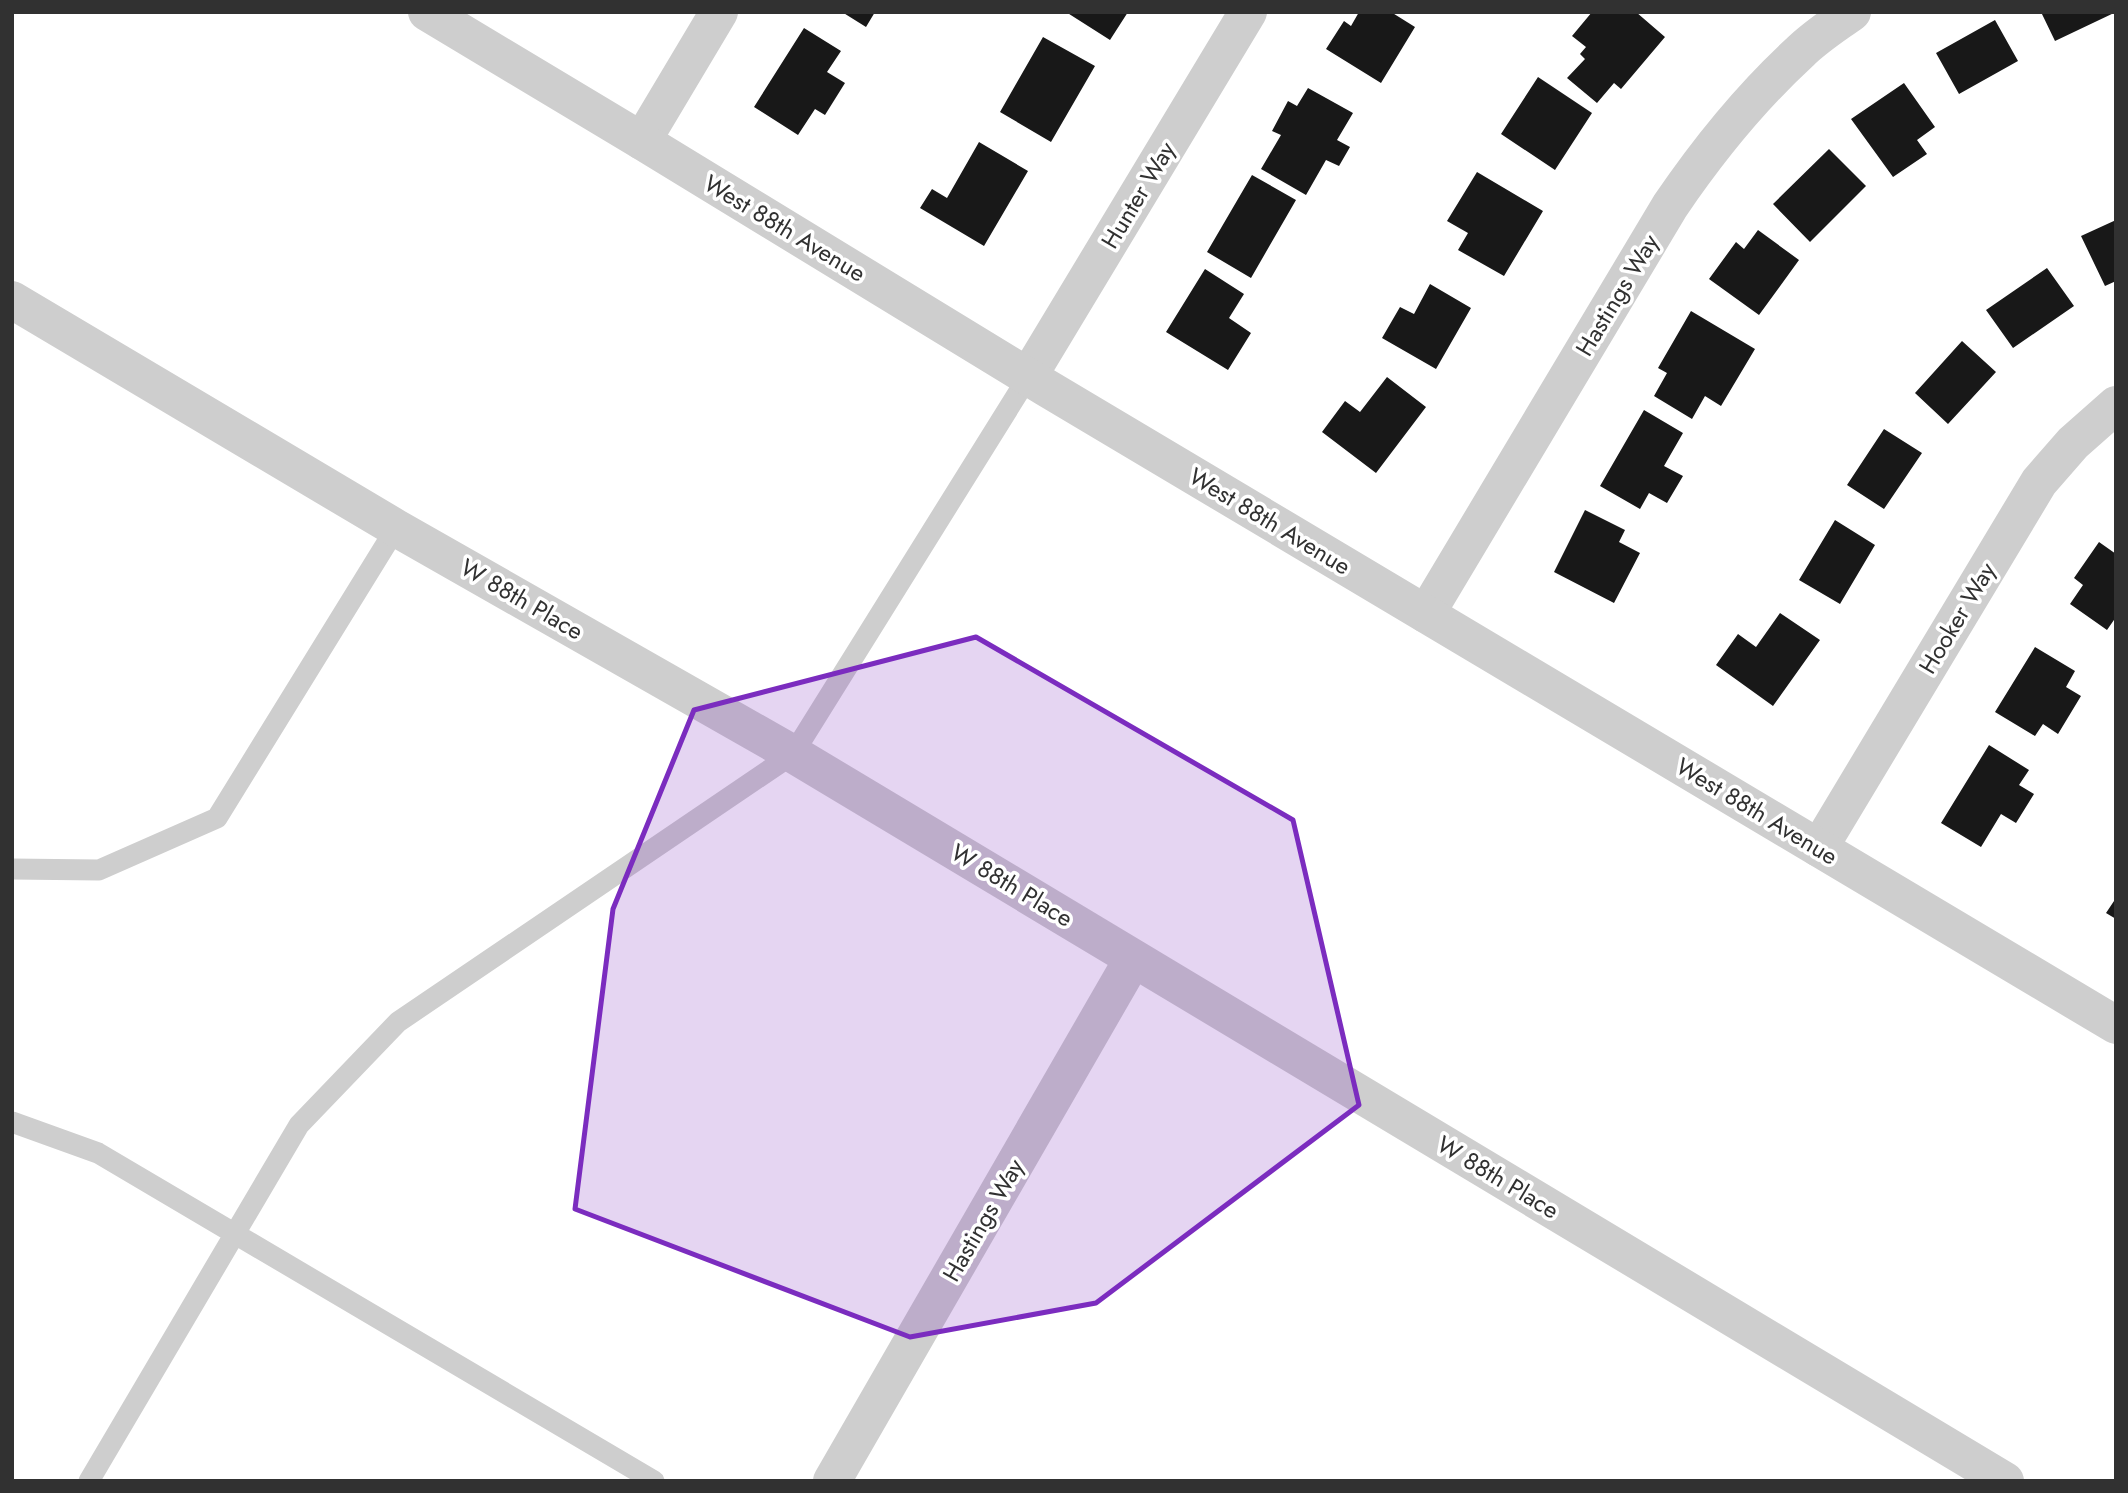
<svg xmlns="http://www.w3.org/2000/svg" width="2128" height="1493" font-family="Jost,sans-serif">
  <rect width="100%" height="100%" fill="#fff"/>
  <path fill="#181818" d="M 842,12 L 875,12 L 866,27 Z
    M 1066,12 L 1128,12 L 1110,40 Z
    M 1359,12 L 1391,12 L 1415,27 L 1381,83 L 1326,49 L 1344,21 L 1351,26 Z
    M 1592,12 L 1636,12 L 1665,37 L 1621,89 L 1614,83 L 1597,103 L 1567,78 L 1585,59 L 1580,54 L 1586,47 L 1572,36 Z
    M 2041,12 L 2116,12 L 2055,41 Z
    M 1995,20 L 2018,61 L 1959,94 L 1936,53 Z
    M 804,28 L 841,51 L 827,72 L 845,83 L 825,115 L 815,109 L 798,135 L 754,107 Z
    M 1043,37 L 1095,66 L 1051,142 L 1000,112 Z
    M 1538,77 L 1592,113 L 1555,170 L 1501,134 Z
    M 1904,83 L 1935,127 L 1917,140 L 1927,154 L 1893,177 L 1851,119 Z
    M 1308,88 L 1353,113 L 1337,140 L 1350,147 L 1339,166 L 1326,160 L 1306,195 L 1261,169 L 1281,135 L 1272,131 L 1288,101 L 1297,106 Z
    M 979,142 L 1028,171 L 984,246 L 920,208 L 932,189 L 947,198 Z
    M 1829,149 L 1866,186 L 1810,242 L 1773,204 Z
    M 1477,172 L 1543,211 L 1504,276 L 1458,250 L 1468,233 L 1447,221 Z
    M 1252,175 L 1296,200 L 1251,278 L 1207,252 Z
    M 2116,220 L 2116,281 L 2105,286 L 2081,236 Z
    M 1758,230 L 1799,260 L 1759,315 L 1709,279 L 1736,242 L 1744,249 Z
    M 2047,268 L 2074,306 L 2013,348 L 1986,310 Z
    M 1205,269 L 1244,294 L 1229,318 L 1251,333 L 1228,370 L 1166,332 Z
    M 1430,284 L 1471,308 L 1436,369 L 1382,338 L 1400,307 L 1414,314 Z
    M 1691,311 L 1755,349 L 1721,406 L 1705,396 L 1692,419 L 1654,396 L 1667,373 L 1658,368 Z
    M 1962,341 L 1996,372 L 1948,424 L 1915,393 Z
    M 1387,377 L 1426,407 L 1376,473 L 1322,432 L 1345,401 L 1360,412 Z
    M 1644,410 L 1683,433 L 1664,466 L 1683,476 L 1667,503 L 1649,493 L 1640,509 L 1600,486 Z
    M 1884,429 L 1922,453 L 1884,509 L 1847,485 Z
    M 1585,510 L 1625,530 L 1619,542 L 1640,553 L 1614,603 L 1554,572 Z
    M 1835,520 L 1875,545 L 1840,604 L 1799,580 Z
    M 2099,542 L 2116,554 L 2116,617 L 2107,630 L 2070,604 L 2083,585 L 2074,578 Z
    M 1780,613 L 1820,640 L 1773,706 L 1716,665 L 1738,634 L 1756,647 Z
    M 2035,647 L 2075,671 L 2066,687 L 2081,696 L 2058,734 L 2043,724 L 2035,736 L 1995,712 Z
    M 1989,745 L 2029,770 L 2019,785 L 2034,794 L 2016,823 L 2001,814 L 1981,847 L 1941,823 Z
    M 2116,898 L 2116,919 L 2106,913 Z"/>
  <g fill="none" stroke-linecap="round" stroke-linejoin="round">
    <path stroke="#cecece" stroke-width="21" d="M 12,869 L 99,870 L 217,818 L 396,528
      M 12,1122 L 98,1153 L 654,1481
      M 89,1481 L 299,1125 L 398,1022 L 793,754 L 1028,377"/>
    <path stroke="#cecece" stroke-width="38" d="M 642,141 L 719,12
      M 12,300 L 396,528 L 793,754 L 2005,1481
      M 1028,377 L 1248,12
      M 1426,614 L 1670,206 C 1708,150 1750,98 1800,52 C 1815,37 1834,25 1852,12
      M 1819,848 L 2039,482 L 2073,443 L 2116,405
      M 832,1481 L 1133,959"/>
    <path stroke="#cecece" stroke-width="38" d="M 427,12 L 642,141 L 1045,387 L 2116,1025"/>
  </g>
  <path fill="#7b2cbf" fill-opacity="0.2" stroke="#7b2cbf" stroke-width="5" stroke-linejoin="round" d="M 976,637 L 1293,820 L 1359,1105 L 1096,1303 L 910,1337 L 575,1209 L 613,909 L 694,710 Z"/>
  <g text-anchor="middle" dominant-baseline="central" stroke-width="7" stroke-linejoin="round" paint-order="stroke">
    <g font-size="24" fill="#313131" stroke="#fff">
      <text transform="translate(1138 195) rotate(-59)">Hunter Way</text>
      <text transform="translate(785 228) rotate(31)">West 88th Avenue</text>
      <text transform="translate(1617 295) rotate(-59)">Hastings Way</text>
      <text transform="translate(1270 521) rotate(31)">West 88th Avenue</text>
      <text transform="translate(522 599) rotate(30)">W 88th Place</text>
      <text transform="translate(1957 618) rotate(-59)">Hooker Way</text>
      <text transform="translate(1757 811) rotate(31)">West 88th Avenue</text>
      <text transform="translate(1012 885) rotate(31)">W 88th Place</text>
      <text transform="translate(1498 1177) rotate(31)">W 88th Place</text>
      <text transform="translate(983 1220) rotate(-60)">Hastings Way</text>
    </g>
  </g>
  <rect width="2128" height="1493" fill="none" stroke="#313131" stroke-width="28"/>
</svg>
